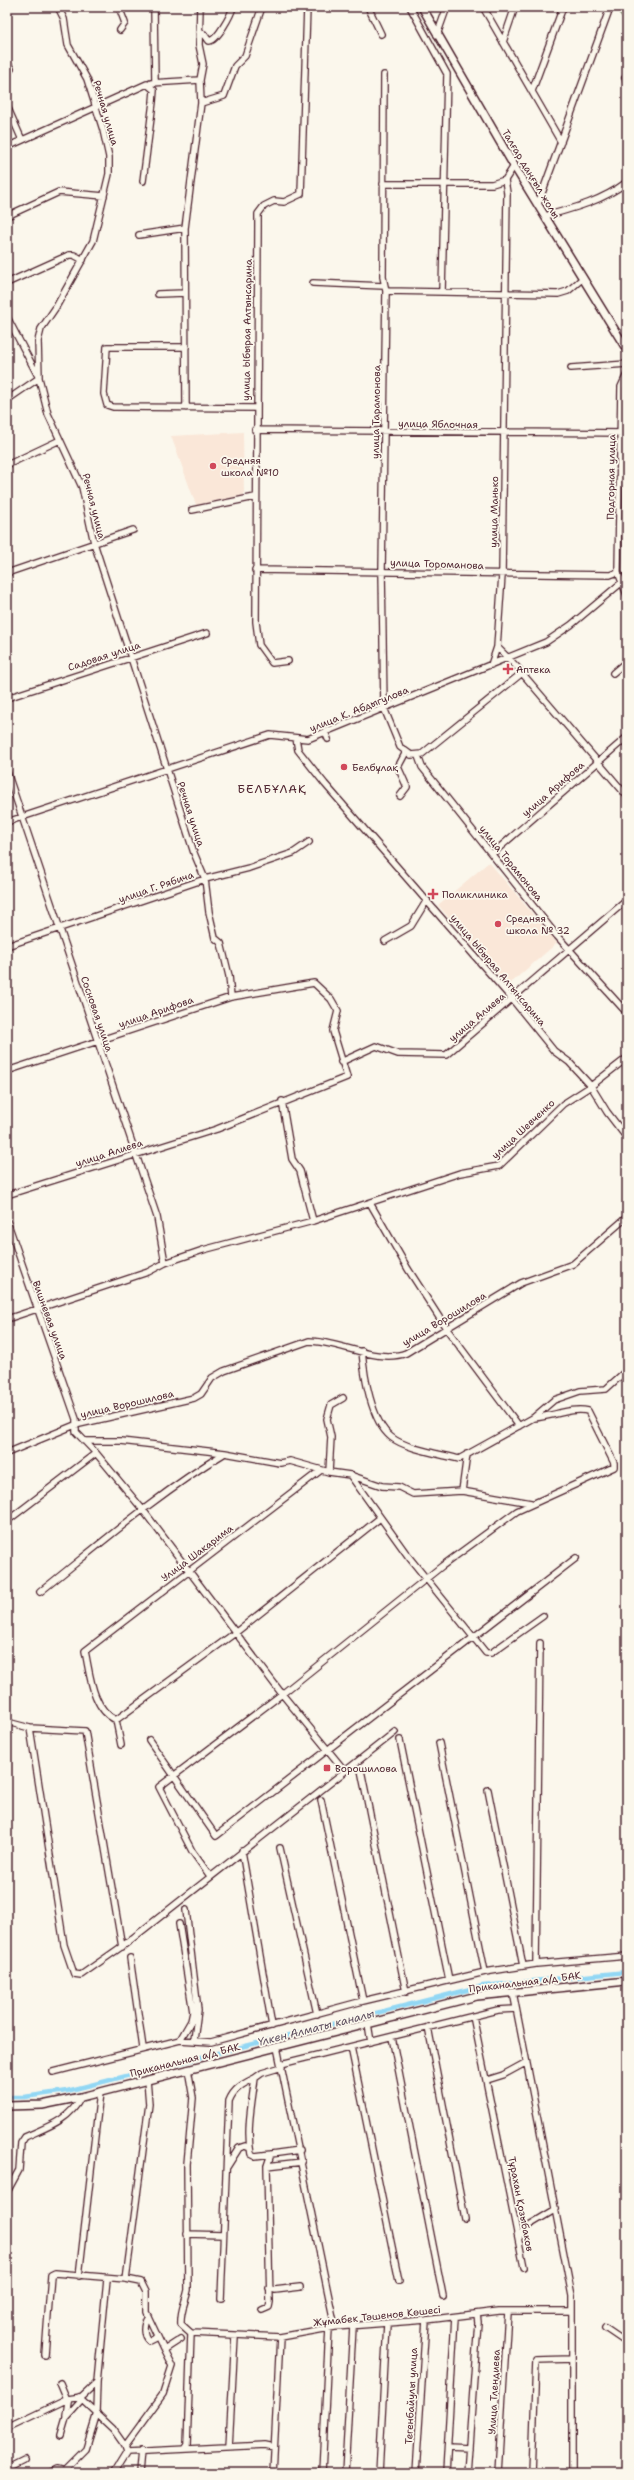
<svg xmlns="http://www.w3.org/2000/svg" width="634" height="2480" font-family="'Shantell Sans',sans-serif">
  <defs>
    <pattern id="forest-crowns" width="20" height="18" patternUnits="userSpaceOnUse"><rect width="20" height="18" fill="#b0e1a1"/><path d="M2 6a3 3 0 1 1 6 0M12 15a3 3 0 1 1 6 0" fill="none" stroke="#99c18b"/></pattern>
  </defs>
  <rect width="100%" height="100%" fill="#fbf7ec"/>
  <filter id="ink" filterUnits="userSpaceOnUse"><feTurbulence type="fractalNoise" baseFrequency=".025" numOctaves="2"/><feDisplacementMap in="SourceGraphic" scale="8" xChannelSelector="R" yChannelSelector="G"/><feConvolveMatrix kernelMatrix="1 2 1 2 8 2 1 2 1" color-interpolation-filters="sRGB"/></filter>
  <g filter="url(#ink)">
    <path fill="#fae7d8" d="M 243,432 L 244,495 L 196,505 L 171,436 Z
      M 489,862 L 557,943 L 507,986 L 438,905 Z"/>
    <path fill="url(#forest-crowns)" stroke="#7d8066" d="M 613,7 L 627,7 L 627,23 L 615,8 Z"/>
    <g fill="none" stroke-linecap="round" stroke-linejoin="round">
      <path stroke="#92d7f4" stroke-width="4.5" d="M 7,2097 L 24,2097 L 67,2091 L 483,1986 L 627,1972"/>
      <g stroke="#4a1f2b" stroke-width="8">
        <path id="minor" d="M 58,7 L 64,19 L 68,45 L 87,79 L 103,130 L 109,157 L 109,174 L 93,241 L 56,307 L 41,329 L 38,341 L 39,378 L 48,414 L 82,487 L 94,543 L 194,853 L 205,879 L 209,912 L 215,938 L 221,943 L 229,976 L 231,997
          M 119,7 L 125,23 L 120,30
          M 154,7 L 155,83
          M 368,7 L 381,34
          M 410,7 L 447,74 L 442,292
          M 483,7 L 561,142
          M 199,32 L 204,34 L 209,41 C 217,41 231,15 233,7
          M 437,35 L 447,7
          M 503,42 L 515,7
          M 7,62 L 11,69 L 7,73
          M 384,75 L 383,277 L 386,291 L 382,571 L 384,708 L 400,747 L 411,755 L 422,754 L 522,673
          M 625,78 L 627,81
          M 151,83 L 200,80
          M 532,91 L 563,7
          M 201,103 L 224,96 L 235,66 L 245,56 L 262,7
          M 7,106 L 22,140
          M 7,147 L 147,84 L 154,90 L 153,102 L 143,181
          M 505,180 L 507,193 L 502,575 L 497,647 L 516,666 L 627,796
          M 383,184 L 492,184 L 505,180 L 514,166
          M 538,204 L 608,13
          M 7,216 L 59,192 L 104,196
          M 545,216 C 575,208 602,201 627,182
          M 139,235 L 185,228
          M 9,282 L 69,255 L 74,255 L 83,260
          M 313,283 L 384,286
          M 386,291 L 558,294 L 568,291 L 583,278
          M 158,294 L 185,293
          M 7,317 L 39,378 L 7,400
          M 186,347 L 107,347 L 104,394 L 107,405 L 113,407 L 256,408
          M 571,368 L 627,364
          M 627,374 L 621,387 L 618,572 L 627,595
          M 186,408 L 185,228 L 201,103 L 200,80 L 203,64 L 199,45 L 200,7
          M 255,430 L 627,433
          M 7,465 L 60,440
          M 192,510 L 255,497
          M 255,570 L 610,575 L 618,572
          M 7,573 L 133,530
          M 288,661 L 272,663 L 259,645 L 256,622 L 258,225 L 258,214 L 264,206 L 274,201 L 284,202 L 301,194 L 307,7
          M 491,665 L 497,647
          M 613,673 L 627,661
          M 7,698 L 207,633
          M 325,732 L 328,739
          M 296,738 L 298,750 L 325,784 L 512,999 L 554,1051 L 569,1062 L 591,1086 L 607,1112 L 627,1138
          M 418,756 L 422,767 L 557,936 L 627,1013
          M 7,772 L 157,1217 L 165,1263
          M 400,796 L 407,787 L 398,767 L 406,752
          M 7,822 L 270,735 L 308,739 L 546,642 L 571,625 L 627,578
          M 492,854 L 627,737
          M 385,941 L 411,926 L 427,900
          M 7,946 L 205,879 L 249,868 L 293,853 L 309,842
          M 341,1062 L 376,1046 L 398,1054 L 446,1055 L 627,900
          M 7,1071 L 231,997 L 314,983 L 331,999 L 338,1011 L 333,1031 L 347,1077 L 217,1129 L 7,1195
          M 282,1101 L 292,1159 L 300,1171 L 313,1221
          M 370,1203 L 408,1269 L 446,1328 L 519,1426
          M 7,1221 L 76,1419 L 76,1432 L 96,1453 L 143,1510 L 282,1694 L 345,1771
          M 7,1319 L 148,1272 L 165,1263 L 203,1250 L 313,1221 L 460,1173 L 499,1166 L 563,1104 L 591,1086 L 627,1058
          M 362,1351 C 364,1375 371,1421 391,1437 C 406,1449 440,1454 459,1459 L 533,1418 L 554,1400 L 580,1391 L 606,1389 L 627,1370
          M 84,1441 L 121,1441 L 225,1453
          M 7,1453 L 75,1425 L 194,1398 L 201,1394 L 212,1378 L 224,1371 L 309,1341 C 339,1341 378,1364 406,1353 L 521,1283 L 573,1264 L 627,1217
          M 321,1470 L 85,1651 C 90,1674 92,1709 116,1720 L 235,1633 L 380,1518
          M 329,1472 L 350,1475 L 408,1556 L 486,1653 L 491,1653 L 543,1616
          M 350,1475 L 382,1486 L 399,1487 L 413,1494 L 462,1491 L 531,1503
          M 462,1491 L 467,1454
          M 7,1521 L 96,1453
          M 40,1592 C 100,1544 159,1493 225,1453 L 280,1463 L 290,1461 L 329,1472 L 331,1437 L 327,1419 L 331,1405 L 343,1398
          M 116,1720 L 121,1745
          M 11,1723 L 30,1728 L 85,1731 L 122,1947
          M 30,1728 L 64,1945 L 74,1974 L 81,1975 L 124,1945 L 395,1732
          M 149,1740 L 216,1836 L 576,1558
          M 400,1740 L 449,1980
          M 439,1743 L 485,1972
          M 361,1770 L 406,1992
          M 488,1790 L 523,1966
          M 321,1800 L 363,2001
          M 280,1848 L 317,2014
          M 242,1851 L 272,2026
          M 210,1876 L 192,1851 L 159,1787 L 282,1694 L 442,1566 L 517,1511 L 614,1467 L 614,1463 L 588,1411 C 572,1407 551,1417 533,1418
          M 186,1910 L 198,2010 L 194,2040
          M 179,1924 L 193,2012 L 191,2021 L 180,2040
          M 130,1958 L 143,2048
          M 536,1964 L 540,1643
          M 513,1992 L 572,2296 L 572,2473
          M 473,2016 L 524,2267
          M 368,2024 L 371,2042
          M 428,2027 L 465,2219
          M 392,2037 L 443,2296
          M 277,2047 L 335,2327
          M 351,2047 L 399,2281
          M 281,2064 L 498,2010 L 515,2009
          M 188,2069 L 193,2098 L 187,2164 L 188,2290 C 185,2304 180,2310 181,2324 L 191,2333 L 280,2337 L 335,2327 L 426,2320 L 499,2311 L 572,2311
          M 53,2072 L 180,2040 L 211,2042 L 363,2001 L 485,1972 L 536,1964 L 627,1956
          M 487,2080 L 503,2075 L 525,2063
          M 271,2154 L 255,2156 L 251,2154 C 246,2130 252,2102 255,2078 L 262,2073 L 282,2067
          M 267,2166 L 302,2162
          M 227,2167 L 239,2148 L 245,2146 L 250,2148
          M 7,2192 L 19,2170 L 21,2143 L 25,2137 C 47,2127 70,2120 81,2097
          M 187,2234 L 223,2235
          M 519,2238 L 526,2227 L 556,2209
          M 79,2276 L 100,2092
          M 126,2279 L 141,2282 L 146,2292 L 146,2312 L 164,2350
          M 269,2288 L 275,2290 L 300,2287
          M 221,2299 L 229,2101 C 234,2088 243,2084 255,2078
          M 262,2310 L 269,2307 L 270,2302 L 267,2166 L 271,2154 L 300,2150
          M 148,2316 C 143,2323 142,2335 149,2341 L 157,2337
          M 605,2328 L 627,2343
          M 45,2355 L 51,2275 L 55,2273 L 126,2279 L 149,2104 L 147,2080
          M 60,2383 L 68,2402 L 66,2416
          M 79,2397 L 113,2429 L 125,2446
          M 96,2412 L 97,2382
          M 7,2428 L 68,2399 L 81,2397 L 97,2382 L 107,2279
          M 61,2435 L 66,2418 L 82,2400
          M 229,2447 L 235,2336
          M 448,2447 L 469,2448
          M 184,2449 L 187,2445 L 191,2333
          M 127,2452 L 265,2445 L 274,2447
          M 7,2469 L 25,2460
          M 49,2473 L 57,2469 L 61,2470 L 62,2473
          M 62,2473 L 86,2449 L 97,2413
          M 114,2473 L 127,2452 L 125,2446 L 163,2394 L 172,2366 L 164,2350 L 181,2339
          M 139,2473 L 141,2450
          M 273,2473 L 280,2337
          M 322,2473 L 329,2328
          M 345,2473 L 353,2326
          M 379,2473 L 387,2324
          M 416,2473 L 426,2320
          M 446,2473 L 455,2317
          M 467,2473 L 478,2322 L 477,2314
          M 498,2473 L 508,2312
          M 532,2473 L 536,2360 L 572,2359"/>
      </g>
      <g stroke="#4a1f2b" stroke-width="10">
        <path id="major" d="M 422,7 L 514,166 L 627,350
          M 7,2106 L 42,2105 L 81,2097 L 477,1996 L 627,1981"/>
      </g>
      <use href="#minor" stroke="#fbf7ec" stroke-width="5.5"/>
      <use href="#major" stroke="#fbf7ec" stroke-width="7"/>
    </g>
  </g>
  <g fill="#d1495b" stroke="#fbf7ec" stroke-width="1.5">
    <circle cx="213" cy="466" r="4"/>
    <path d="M506 663h4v4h4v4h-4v4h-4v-4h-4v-4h4z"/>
    <circle cx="344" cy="767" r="4"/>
    <path d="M431 888h4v4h4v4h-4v4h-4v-4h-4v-4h4z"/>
    <circle cx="498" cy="924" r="4"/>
    <rect x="323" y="1764" width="8" height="8" rx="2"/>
  </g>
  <g text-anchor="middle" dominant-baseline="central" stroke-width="3.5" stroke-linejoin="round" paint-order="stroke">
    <g font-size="10" fill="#4a1f2b" stroke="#fbf7ec">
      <text transform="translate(106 113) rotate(74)">Речная улица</text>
      <text transform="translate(531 174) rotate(59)">Талғар даңғыл жолы</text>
      <text transform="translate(247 330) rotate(-89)">улица Ыбырая Алтынсарина</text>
      <text transform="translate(376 412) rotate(-89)">улица Тарамонова</text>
      <text transform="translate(438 424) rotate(1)">улица Яблочная</text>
      <text transform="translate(611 477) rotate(-89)">Подгорная улица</text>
      <text transform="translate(94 506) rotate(76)">Речная улица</text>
      <text transform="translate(494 512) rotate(-89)">улица Манько</text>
      <text transform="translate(437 564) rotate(2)">улица Тороманова</text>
      <text transform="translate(104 656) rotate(-18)">Садовая улица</text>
      <text transform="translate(359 709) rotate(-22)">улица К. Абдыгулова</text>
      <text transform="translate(553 789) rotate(-41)">улица Арифова</text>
      <text transform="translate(191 814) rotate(72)">Речная улица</text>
      <text transform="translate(511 863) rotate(51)">улица Торамонова</text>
      <text transform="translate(156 887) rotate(-19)">улица Г. Рябича</text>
      <text transform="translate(498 970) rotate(50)">улица Ыбырая Алтынсарина</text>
      <text transform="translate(156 1012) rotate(-19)">улица Арифова</text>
      <text transform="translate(97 1014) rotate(71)">Сосновая улица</text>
      <text transform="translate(477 1017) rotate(-40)">улица Алиева</text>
      <text transform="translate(523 1129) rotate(-43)">улица Шевченко</text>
      <text transform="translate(109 1153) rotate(-18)">улица Алиева</text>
      <text transform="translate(444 1319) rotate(-31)">улица Ворошилова</text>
      <text transform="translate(50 1320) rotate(70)">Вишневая улица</text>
      <text transform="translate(127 1404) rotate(-13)">улица Ворошилова</text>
      <text transform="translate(197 1553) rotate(-37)">Улица Шакарима</text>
      <text transform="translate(525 1982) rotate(-7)">Приканальная а/д БАК</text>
      <text transform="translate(185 2060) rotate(-14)">Приканальная а/д БАК</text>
      <text transform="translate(521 2204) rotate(79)">Тұрахан Қозыбаков</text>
      <text transform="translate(377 2316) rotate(-6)">Жұмабек Тәшенов Көшесі</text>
      <text transform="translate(494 2392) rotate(-87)">Улица Тлендиева</text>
      <text transform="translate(411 2396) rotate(-87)">Тегенбайулы улица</text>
    </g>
    <g font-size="10" fill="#4a1f2b" stroke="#fbf7ec" text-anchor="start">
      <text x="221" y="460">Средняя<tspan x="221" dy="12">школа №10</tspan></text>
      <text x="516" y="669">Аптека</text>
      <text x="352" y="767">Белбұлақ</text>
      <text x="442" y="894">Поликлиника</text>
      <text x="506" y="918">Средняя<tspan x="506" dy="12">школа № 32</tspan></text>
      <text x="335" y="1768">Ворошилова</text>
    </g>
    <g font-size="11" font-style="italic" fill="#5c4d5d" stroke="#fbf7ec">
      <text transform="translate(316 2028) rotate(-14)">Үлкен Алматы каналы</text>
    </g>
    <g font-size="12" letter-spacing="1" fill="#4a1f2b" stroke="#fbf7ec">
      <text x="272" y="789">БЕЛБҰЛАҚ</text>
    </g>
  </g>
  <rect width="634" height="2480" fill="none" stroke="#fbf7ec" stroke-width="24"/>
  <rect x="12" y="12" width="610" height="2456" fill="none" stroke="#4a1f2b" stroke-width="1.5" filter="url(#ink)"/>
</svg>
